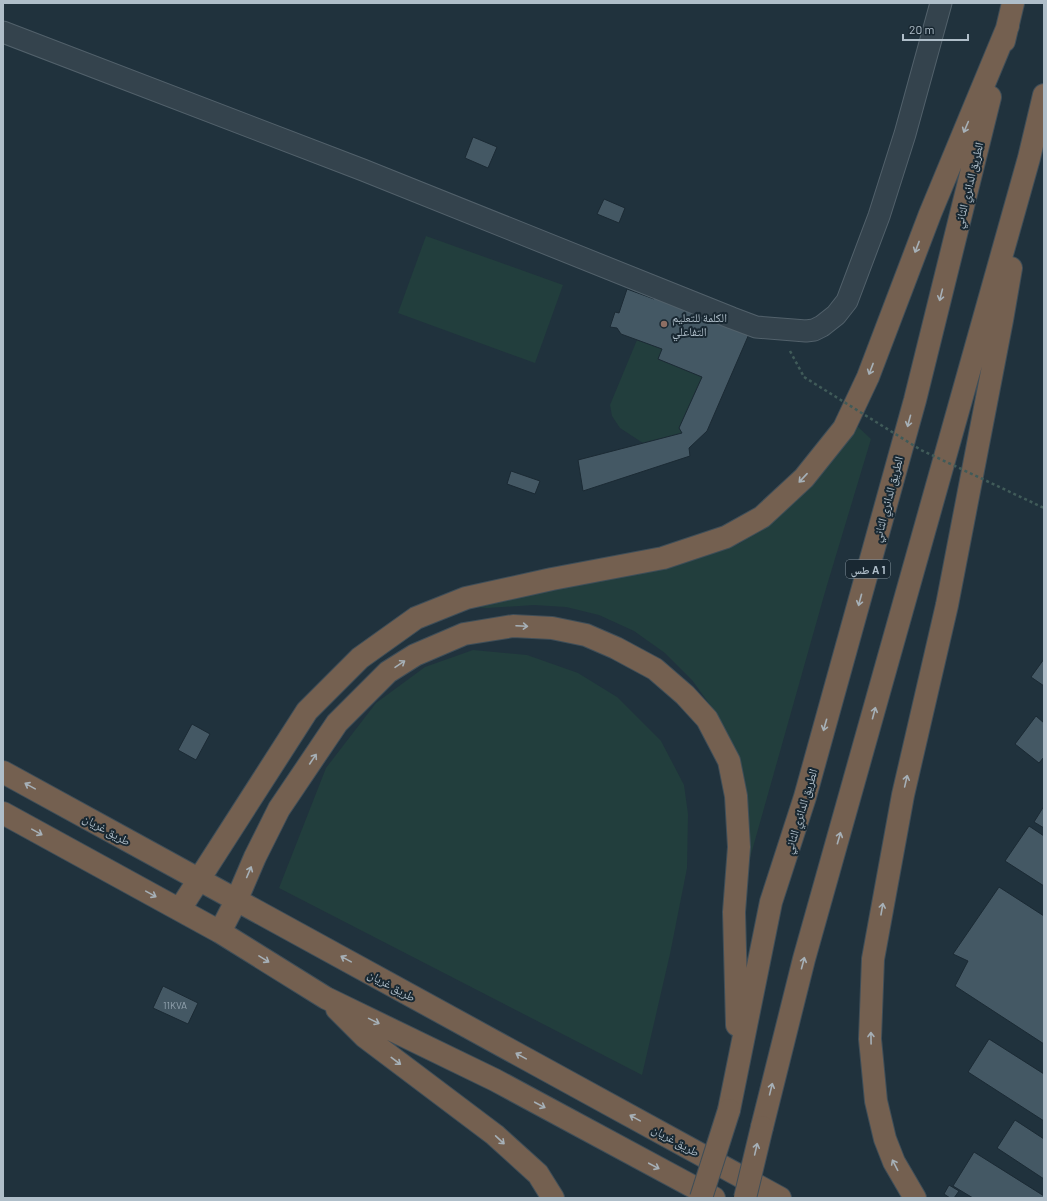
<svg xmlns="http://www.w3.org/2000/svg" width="1047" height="1201" font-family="Barlow,'Noto Naskh Arabic',sans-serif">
  <rect width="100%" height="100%" fill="#20323d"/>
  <path fill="#223e3d" d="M 426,236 L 563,285 L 535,363 L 398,313 Z
    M 637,340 L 662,349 L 658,359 L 702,377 L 679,428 L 682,433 L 643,443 L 620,428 L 612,416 L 610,405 Z
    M 856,425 L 871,439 L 825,592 L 746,872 L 730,743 L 713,709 L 692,680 L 665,653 L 634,631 L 599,615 L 566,607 L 534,605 L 487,608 L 466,606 L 617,574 L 739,544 L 778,515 Z
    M 473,650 L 527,655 L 578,673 L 617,697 L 661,741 L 684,785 L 688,814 L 687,868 L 670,954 L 642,1075 L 279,888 L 326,768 L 376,703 L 425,667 Z"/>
  <path fill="#445864" stroke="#1b2a34" d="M 473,137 L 497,147 L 488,168 L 465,158 Z
    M 604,199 L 625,208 L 619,223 L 597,214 Z
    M 627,289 L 654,299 L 655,295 L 749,334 L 707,431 L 689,448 L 690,456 L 583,491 L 578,460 L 682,433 L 679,428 L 702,377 L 658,359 L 662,349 L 621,334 L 617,328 L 610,327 L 615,312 L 619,313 Z
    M 511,471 L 540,481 L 535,494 L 507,484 Z
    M 1044,659 L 1044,686 L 1031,677 Z
    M 1036,716 L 1044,723 L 1044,757 L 1039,763 L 1015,744 Z
    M 192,724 L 210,734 L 196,760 L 178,750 Z
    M 1044,806 L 1044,828 L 1034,822 Z
    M 1029,826 L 1044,836 L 1044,886 L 1005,861 Z
    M 999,887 L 1044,916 L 1044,1044 L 955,986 L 968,961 L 953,954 Z
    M 163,986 L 198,1003 L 188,1024 L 153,1008 Z
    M 989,1039 L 1044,1074 L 1044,1121 L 968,1072 Z
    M 1015,1120 L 1044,1139 L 1044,1179 L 997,1148 Z
    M 974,1152 L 1044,1196 L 1044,1198 L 973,1198 L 953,1186 Z
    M 949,1185 L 959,1191 L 954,1198 L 950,1198 L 944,1194 Z"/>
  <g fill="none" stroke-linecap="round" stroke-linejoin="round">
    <g stroke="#52616b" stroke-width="23">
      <path id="minor" d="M 3,32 L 363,170 L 732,318 L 756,327 L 806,331 L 814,330 L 822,326 L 836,315 L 847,301 L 879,216 L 905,134 L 941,3"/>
    </g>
    <g stroke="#3f4e58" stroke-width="24">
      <path id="highway" d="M 1004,41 L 1013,3
        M 3,772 L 780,1198
        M 3,813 L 220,932 L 326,998 L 495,1080 L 714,1198
        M 180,909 L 307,711 L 360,658 L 416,618 L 466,598 L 552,579 L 663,558 L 726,537 L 762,517 L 804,478 L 844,428 L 868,377 L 930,214 L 1008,26
        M 220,932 L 237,899 L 255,857 L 279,809 L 337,723 L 388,672 L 415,655 L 464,634 L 513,626 L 552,628 L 586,635 L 616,648 L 655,669 L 685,695 L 707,719 L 729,761 L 736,796 L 739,847 L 734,912 L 737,1025
        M 337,1009 L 365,1037 L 495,1135 L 538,1174 L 553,1198
        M 729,1110 L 771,902 L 805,797 L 915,400 L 990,97
        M 762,1127 L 804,959 L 1029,158 L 1044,95
        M 915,1198 L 894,1162 L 885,1139 L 876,1101 L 870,1039 L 873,959 L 903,795 L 947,605 L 1002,320 L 1011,268"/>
    </g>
    <path stroke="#405b59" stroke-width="2.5" stroke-dasharray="3 3" stroke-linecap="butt" d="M 790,351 L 804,377"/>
    <use href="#minor" stroke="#34434d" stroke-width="21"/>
    <use href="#highway" stroke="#746050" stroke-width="22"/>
    <g stroke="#3f4e58" stroke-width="24" stroke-linecap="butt">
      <path id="highway-bridge" d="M 701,1198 L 729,1110
        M 745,1198 L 762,1127"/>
    </g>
    <path stroke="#405b59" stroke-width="2.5" stroke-dasharray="3 3" stroke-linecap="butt" d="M 804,377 L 921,450 L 1044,508"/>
    <use href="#highway-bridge" stroke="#746050" stroke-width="22"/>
  </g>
  <defs><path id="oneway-shaft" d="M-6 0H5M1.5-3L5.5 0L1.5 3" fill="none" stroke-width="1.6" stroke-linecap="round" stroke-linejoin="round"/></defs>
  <g stroke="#a6b0b7">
    <use href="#oneway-shaft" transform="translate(966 127) rotate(113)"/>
    <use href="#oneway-shaft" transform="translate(917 247) rotate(111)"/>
    <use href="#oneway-shaft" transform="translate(941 295) rotate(104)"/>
    <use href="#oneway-shaft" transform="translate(871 369) rotate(111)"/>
    <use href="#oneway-shaft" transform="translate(909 421) rotate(105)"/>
    <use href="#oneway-shaft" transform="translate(803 478) rotate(133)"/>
    <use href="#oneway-shaft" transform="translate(860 600) rotate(105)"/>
    <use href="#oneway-shaft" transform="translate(522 626) rotate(3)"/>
    <use href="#oneway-shaft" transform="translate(400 664) rotate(-34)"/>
    <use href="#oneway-shaft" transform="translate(874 713) rotate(-75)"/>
    <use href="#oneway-shaft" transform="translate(825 725) rotate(106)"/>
    <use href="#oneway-shaft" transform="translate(313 759) rotate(-56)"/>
    <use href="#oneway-shaft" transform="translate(906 781) rotate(-77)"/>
    <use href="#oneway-shaft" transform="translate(30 786) rotate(-151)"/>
    <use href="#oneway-shaft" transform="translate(37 832) rotate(29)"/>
    <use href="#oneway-shaft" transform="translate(839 838) rotate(-74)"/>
    <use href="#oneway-shaft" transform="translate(249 872) rotate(-67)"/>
    <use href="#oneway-shaft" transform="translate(151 894) rotate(29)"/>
    <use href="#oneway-shaft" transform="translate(882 909) rotate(-80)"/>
    <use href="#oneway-shaft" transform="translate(264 959) rotate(32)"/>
    <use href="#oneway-shaft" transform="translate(346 959) rotate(-151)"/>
    <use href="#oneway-shaft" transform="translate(803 963) rotate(-75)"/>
    <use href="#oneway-shaft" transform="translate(374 1021) rotate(26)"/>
    <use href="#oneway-shaft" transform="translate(871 1038) rotate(-91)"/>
    <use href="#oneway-shaft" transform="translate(521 1056) rotate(-151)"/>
    <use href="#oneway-shaft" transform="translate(396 1061) rotate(37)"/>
    <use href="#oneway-shaft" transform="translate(771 1089) rotate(-76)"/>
    <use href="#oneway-shaft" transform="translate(540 1105) rotate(28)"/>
    <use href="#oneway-shaft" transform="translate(635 1118) rotate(-151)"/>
    <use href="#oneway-shaft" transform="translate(500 1140) rotate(43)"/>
    <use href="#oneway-shaft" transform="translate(756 1149) rotate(-77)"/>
    <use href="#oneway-shaft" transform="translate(895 1165) rotate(-117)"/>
    <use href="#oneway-shaft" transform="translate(654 1166) rotate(28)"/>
  </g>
  <circle fill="#8d6e63" stroke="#192832" stroke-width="1.5" cx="664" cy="324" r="4"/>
  <g text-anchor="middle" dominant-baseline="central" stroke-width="4" stroke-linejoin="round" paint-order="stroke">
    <g font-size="10" fill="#94a4b0">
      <text x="175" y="1005">11KVA</text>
    </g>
    <rect fill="#192832" stroke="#82919c" stroke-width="1" x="846" y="560" width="44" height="18" rx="3"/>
    <g font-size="11" font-weight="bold" fill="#afbec9">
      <text x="868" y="569">طس A 1</text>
    </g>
    <g font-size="12" fill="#afbec9" stroke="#192832">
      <text transform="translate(968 185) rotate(-76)">الطريق الدائري الثاني</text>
      <text transform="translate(887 499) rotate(-75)">الطريق الدائري الثاني</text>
      <text transform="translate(800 811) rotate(-73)">الطريق الدائري الثاني</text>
      <text transform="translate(107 829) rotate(29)">طريق غريان</text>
      <text transform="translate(392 985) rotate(29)">طريق غريان</text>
      <text transform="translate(676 1140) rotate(29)">طريق غريان</text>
    </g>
    <g font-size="12" fill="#afbec9" stroke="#192832" text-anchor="start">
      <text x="672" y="317">الكلمة للتعليم<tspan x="672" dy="14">التفاعلي</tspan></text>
    </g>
  </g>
  <rect width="1047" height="1201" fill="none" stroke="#afbec9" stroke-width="8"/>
  <path d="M903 34v6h65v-6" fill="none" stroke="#afbec9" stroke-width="2"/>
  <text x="909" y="34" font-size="12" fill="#afbec9" stroke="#192832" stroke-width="3" paint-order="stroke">20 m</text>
</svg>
